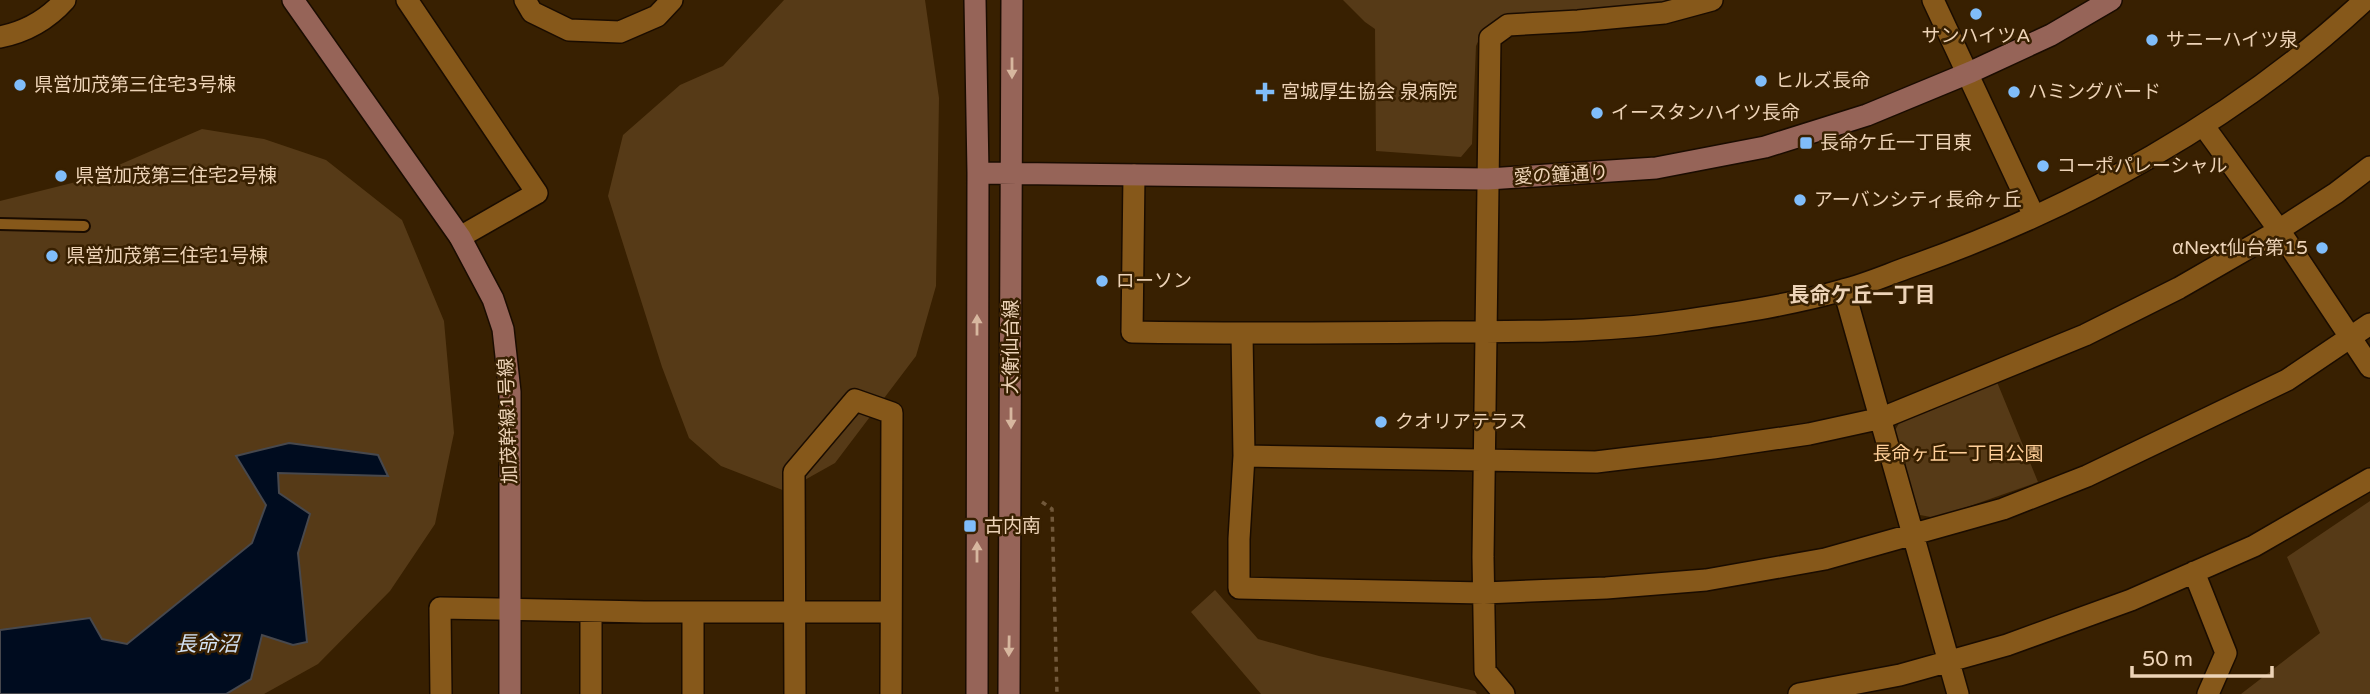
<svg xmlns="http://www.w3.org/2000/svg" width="2370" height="694" font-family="'Varela Round','Noto Sans JP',sans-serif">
  <rect width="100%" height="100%" fill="#382001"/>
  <path fill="#563a17" d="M 784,0 L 925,0 L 939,98 L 936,286 L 916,356 L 835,463 L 785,491 L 721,466 L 689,438 L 662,367 L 608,196 L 623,135 L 680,85 L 723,66 Z
    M 1343,0 L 1677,0 L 1483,31 L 1476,46 L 1472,144 L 1461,157 L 1376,151 L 1375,29 L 1365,22 Z
    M 202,129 L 264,139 L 326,160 L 402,220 L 444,321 L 454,433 L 435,524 L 390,591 L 318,664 L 264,694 L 0,694 L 0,201 L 84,180 Z
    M 1997,382 L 2038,482 L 1936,518 L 1920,515 L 1893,434 L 1903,416 Z
    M 2370,501 L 2370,694 L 2241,694 L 2320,633 L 2287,557 Z
    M 1215,590 L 1258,639 L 1319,656 L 1475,691 L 1477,694 L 1261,694 L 1191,612 Z"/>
  <path fill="#000c1f" stroke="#47484d" stroke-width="2" d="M 289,443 L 378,455 L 388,476 L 278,473 L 279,493 L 310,514 L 298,553 L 307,642 L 293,645 L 262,635 L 251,679 L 226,694 L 0,694 L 0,630 L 90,618 L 102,639 L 127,644 L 252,543 L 266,505 L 236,456 Z"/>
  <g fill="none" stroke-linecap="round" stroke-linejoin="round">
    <g stroke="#1a0c00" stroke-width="14">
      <path id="lane" d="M 0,224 L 84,226"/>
    </g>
    <g stroke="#1a0c00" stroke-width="24">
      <path id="street" d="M 407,0 L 537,193 L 460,237
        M 525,0 L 532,12 L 569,30 L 620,32 L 657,16 L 672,0
        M 1933,0 L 2034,216
        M 0,37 C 25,32 48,19 65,0
        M 2203,125 L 2279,230 L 2370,367
        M 1134,175 L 1132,332 C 1236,334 1339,333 1443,332 C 1522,331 1603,333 1681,321 C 1735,313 1791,305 1843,290 C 1867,284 1889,274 1912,266 C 2076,208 2238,119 2365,0
        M 1844,290 L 1958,694
        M 1242,334 L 1244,456 L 1239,539 L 1239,588 L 1484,593 L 1606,588 L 1706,580 L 1825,559 L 2003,509 L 2087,476 L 2287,380 L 2370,324
        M 1244,456 L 1596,462 L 1713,448 L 1809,434 L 1882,418 L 2085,335 L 2179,288 L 2271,235 L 2336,193 L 2370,167
        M 2194,572 L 2226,653 L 2208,694
        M 591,611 L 591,694
        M 693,612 L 693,694
        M 441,694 L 440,608 L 644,612 L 891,612
        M 795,694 L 794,472 L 855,400 L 892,413 L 891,694
        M 1504,694 L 1485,671 L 1483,557 L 1490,38 L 1508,25 L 1578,21 L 1664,13 L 1712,0
        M 1799,694 L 1900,675 L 2007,645 L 2131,600 L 2254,546 L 2370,479"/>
    </g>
    <g stroke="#1a0c00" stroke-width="24">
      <path id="secondary" d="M 293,0 L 460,237 L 493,299 L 503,329 L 510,392 L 510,694
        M 975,0 L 978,173 L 977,694
        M 978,173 L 1488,179 L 1656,168 L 1765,147 L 1867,115 L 1971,72 L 2051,35 L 2111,0
        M 1009,694 L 1012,0"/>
    </g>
    <path stroke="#71583a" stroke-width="3.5" stroke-dasharray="5 5" stroke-linecap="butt" d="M 1042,502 L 1052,509 L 1057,694"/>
    <use href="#lane" stroke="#86581a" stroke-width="10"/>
    <use href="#street" stroke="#86581a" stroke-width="21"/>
    <use href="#secondary" stroke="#966458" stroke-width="21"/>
  </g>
  <defs><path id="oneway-solid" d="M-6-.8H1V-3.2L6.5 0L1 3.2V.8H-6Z" transform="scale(1.75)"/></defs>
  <g fill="#d7b79f">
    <use href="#oneway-solid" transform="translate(1012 68) rotate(90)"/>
    <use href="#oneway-solid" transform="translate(977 325) rotate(-90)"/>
    <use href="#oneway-solid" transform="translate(1011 418) rotate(90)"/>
    <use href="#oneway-solid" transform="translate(977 552) rotate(-90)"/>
    <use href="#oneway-solid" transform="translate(1009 646) rotate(91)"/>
  </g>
  <g fill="#80bdfa" stroke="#382001" stroke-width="2.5">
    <circle cx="1976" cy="14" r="7"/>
    <circle cx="2152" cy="40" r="7"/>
    <circle cx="1761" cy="81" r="7"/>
    <circle cx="20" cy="85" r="7"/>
    <path d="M1261.5 81.5h7v7h7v7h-7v7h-7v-7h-7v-7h7z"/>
    <circle cx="2014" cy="92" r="7"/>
    <circle cx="1597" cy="113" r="7"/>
    <rect x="1799" y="136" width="14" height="14" rx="3.5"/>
    <circle cx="2043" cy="166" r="7"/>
    <circle cx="61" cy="176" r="7"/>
    <circle cx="1800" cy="200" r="7"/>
    <circle cx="2322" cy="248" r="7"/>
    <circle cx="52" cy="256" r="7"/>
    <circle cx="1102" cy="281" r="7"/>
    <circle cx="1381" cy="422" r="7"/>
    <rect x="963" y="519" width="14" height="14" rx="3.5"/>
  </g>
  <g text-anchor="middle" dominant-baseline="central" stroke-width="5" stroke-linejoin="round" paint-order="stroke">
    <g font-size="19" fill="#edd3b7" stroke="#382001" text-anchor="start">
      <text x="1976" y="36" text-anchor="middle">サンハイツA</text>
      <text x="2166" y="40">サニーハイツ泉</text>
      <text x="1775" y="81">ヒルズ長命</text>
      <text x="34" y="85">県営加茂第三住宅3号棟</text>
      <text x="1281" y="92">宮城厚生協会 泉病院</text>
      <text x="2028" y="92">ハミングバード</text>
      <text x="1611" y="113">イースタンハイツ長命</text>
      <text x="1820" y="143">長命ケ丘一丁目東</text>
      <text x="2057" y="166">コーポパレーシャル</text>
      <text x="75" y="176">県営加茂第三住宅2号棟</text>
      <text x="1814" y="200">アーバンシティ長命ヶ丘</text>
      <text x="2308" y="248" text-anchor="end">αNext仙台第15</text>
      <text x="66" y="256">県営加茂第三住宅1号棟</text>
      <text x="1116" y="281">ローソン</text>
      <text x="1395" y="422">クオリアテラス</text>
      <text x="984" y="526">古内南</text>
    </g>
    <g font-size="19" fill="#edd3b7" stroke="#382001">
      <text transform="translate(1561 175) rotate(-3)">愛の鐘通り</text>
      <text transform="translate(1011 347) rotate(-90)">大衡仙台線</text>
      <text transform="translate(508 421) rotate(-92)">加茂幹線1号線</text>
    </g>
    <g font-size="19" fill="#ffcf99" stroke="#382001">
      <text x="1958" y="454">長命ヶ丘一丁目公園</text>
    </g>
    <g font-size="21" font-weight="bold" fill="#edd3b7" stroke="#382001">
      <text x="1862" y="295">長命ケ丘一丁目</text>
    </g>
    <g font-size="21" font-style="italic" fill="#d3e3f5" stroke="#382001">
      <text x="207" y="644">長命沼</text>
    </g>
  </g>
  <path d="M2132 666v10h140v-10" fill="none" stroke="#edd3b7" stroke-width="3.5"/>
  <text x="2142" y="666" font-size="21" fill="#edd3b7" stroke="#382001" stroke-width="5" paint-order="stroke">50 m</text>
</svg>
